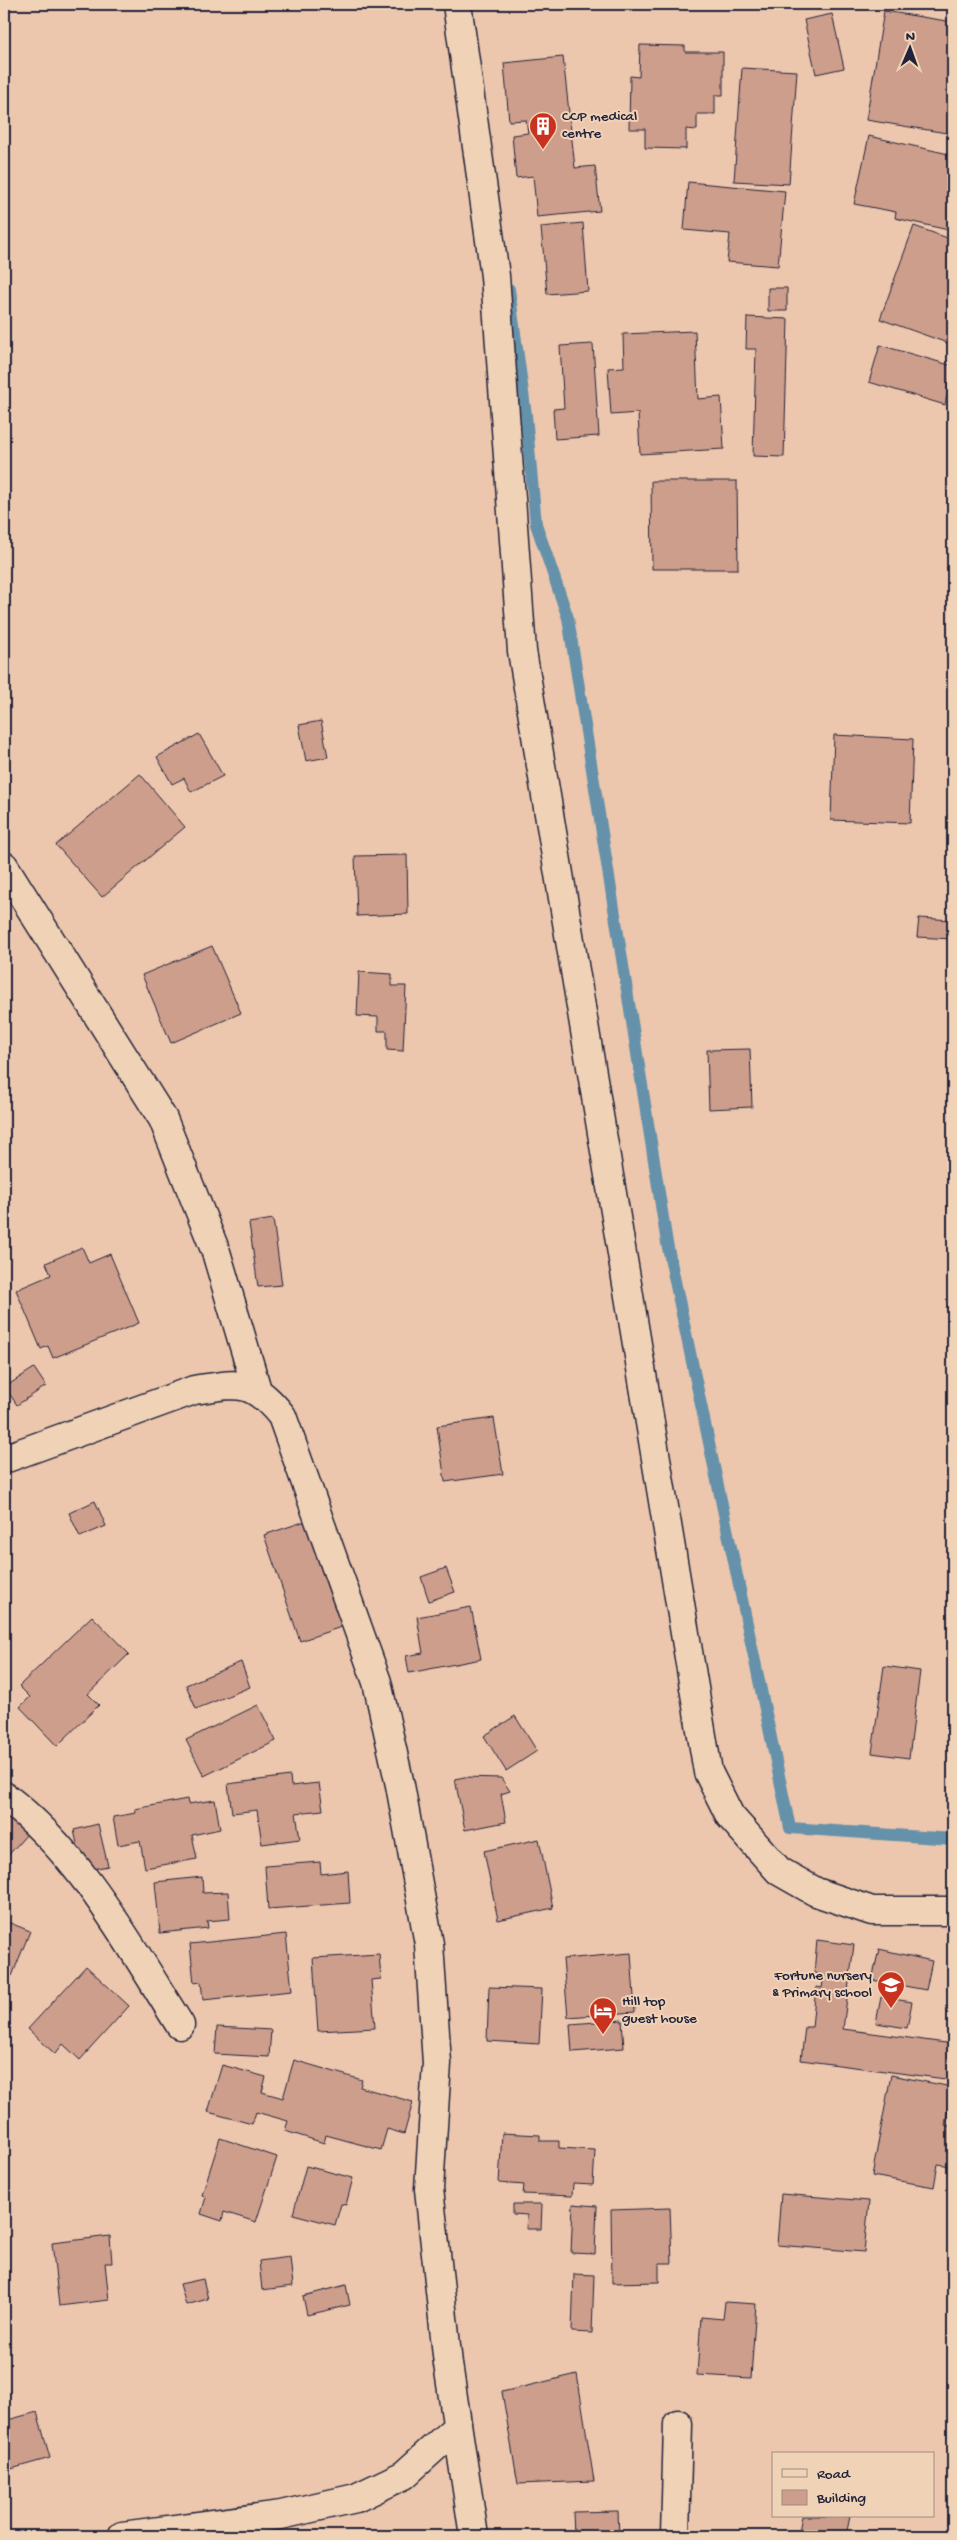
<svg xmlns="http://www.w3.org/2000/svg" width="957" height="2540" font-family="'Gochi Hand',sans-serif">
  <rect width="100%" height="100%" fill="#ecc7ad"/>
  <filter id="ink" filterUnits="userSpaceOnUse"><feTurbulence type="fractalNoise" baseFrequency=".02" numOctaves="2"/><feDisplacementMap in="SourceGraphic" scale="10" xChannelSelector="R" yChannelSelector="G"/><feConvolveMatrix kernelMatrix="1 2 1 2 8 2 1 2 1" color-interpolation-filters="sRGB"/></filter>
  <g filter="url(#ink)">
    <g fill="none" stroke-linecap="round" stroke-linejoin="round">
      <path stroke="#6592aa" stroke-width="12" d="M 509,289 L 526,415 L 536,524 L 568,618 L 667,1243 L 790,1828 L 953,1839"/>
    </g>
    <path fill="#ce9e8c" stroke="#22223b" d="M 884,11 L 953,22 L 953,134 L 866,120 Z
      M 832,14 L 844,68 L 816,74 L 804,20 Z
      M 640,45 L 685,46 L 685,52 L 723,52 L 723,95 L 715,95 L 715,114 L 697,114 L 697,130 L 686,129 L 686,149 L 645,148 L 645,129 L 629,129 L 630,76 L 639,77 Z
      M 563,57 L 575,168 L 595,166 L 600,211 L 537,217 L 533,176 L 516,178 L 512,135 L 528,133 L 526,120 L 509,121 L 504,63 Z
      M 742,68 L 797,71 L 789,184 L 734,181 Z
      M 869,136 L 953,155 L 953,231 L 895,218 L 896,212 L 854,204 Z
      M 688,182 L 785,191 L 778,266 L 727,262 L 730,234 L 684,230 Z
      M 583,223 L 588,291 L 547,294 L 541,227 Z
      M 914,226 L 953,240 L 953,345 L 880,319 Z
      M 768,288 L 787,288 L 787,311 L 768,311 Z
      M 747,317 L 788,319 L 784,457 L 753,456 L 756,349 L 746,349 Z
      M 695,331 L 698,399 L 721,397 L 724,449 L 640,454 L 638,413 L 611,415 L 608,368 L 624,367 L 623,334 Z
      M 593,344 L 599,436 L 555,439 L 553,409 L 564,408 L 560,346 Z
      M 880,345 L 953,366 L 945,405 L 869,382 Z
      M 651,481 L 737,481 L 738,569 L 652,569 Z
      M 321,721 L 328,757 L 306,761 L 299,725 Z
      M 199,734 L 223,776 L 191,792 L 184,778 L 172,784 L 157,757 Z
      M 834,735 L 913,739 L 910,823 L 831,820 Z
      M 140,774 L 185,827 L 102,897 L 56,845 Z
      M 407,855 L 408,914 L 357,916 L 355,856 Z
      M 919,918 L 953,920 L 953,939 L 917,937 Z
      M 212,946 L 241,1013 L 171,1043 L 142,975 Z
      M 359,972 L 392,974 L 392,986 L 406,986 L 403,1051 L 387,1050 L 387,1031 L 378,1031 L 378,1017 L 357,1016 Z
      M 750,1049 L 752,1107 L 709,1109 L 707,1050 Z
      M 273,1219 L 282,1285 L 258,1287 L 249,1223 Z
      M 82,1247 L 89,1263 L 110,1254 L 139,1323 L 53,1358 L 48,1346 L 41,1349 L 16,1290 L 51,1275 L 46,1263 Z
      M 34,1368 L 46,1386 L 17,1405 L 5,1387 Z
      M 494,1418 L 503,1474 L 445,1482 L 437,1426 Z
      M 95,1501 L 106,1526 L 80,1537 L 69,1513 Z
      M 309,1520 L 344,1626 L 300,1641 L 264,1535 Z
      M 446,1568 L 455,1592 L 429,1601 L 421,1577 Z
      M 471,1607 L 481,1659 L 409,1673 L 406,1656 L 423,1653 L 417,1617 Z
      M 92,1616 L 129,1654 L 88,1694 L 99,1705 L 57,1746 L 20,1707 L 30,1697 L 19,1686 Z
      M 241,1662 L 250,1687 L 196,1709 L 186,1685 Z
      M 884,1666 L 920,1671 L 909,1758 L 872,1753 Z
      M 258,1705 L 276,1741 L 204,1776 L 186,1740 Z
      M 515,1716 L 537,1751 L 506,1771 L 484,1736 Z
      M 290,1776 L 291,1786 L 319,1783 L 323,1810 L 296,1813 L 300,1839 L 262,1844 L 257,1810 L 232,1813 L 228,1784 Z
      M 464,1777 L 501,1778 L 510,1791 L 501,1794 L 506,1822 L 465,1830 L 455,1779 Z
      M 187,1799 L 188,1804 L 215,1800 L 220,1829 L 192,1835 L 197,1859 L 145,1868 L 140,1841 L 118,1845 L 113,1817 L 136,1813 L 135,1809 Z
      M 4,1811 L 28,1833 L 4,1860 Z
      M 98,1824 L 108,1866 L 83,1871 L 74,1830 Z
      M 539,1839 L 553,1908 L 498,1920 L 484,1851 Z
      M 320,1862 L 321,1874 L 348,1871 L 350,1903 L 268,1909 L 265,1866 Z
      M 202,1877 L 203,1893 L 228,1892 L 230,1919 L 207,1921 L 208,1928 L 160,1933 L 155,1882 Z
      M 5,1921 L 30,1931 L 12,1976 L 4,1972 Z
      M 286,1934 L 292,1991 L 203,2000 L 201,1982 L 194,1983 L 190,1944 Z
      M 817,1940 L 854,1945 L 843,2029 L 953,2044 L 953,2080 L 801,2060 L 805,2027 L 812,2027 L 816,1987 L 822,1988 L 824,1975 L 814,1973 Z
      M 879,1949 L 932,1961 L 926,1990 L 872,1980 Z
      M 631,1953 L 635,2012 L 568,2017 L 563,1959 Z
      M 379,1954 L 381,1979 L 371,1980 L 375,2028 L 318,2031 L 313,1958 Z
      M 86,1966 L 129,2006 L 80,2060 L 63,2044 L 55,2054 L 28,2029 Z
      M 489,1987 L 542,1989 L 539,2044 L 487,2041 Z
      M 881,1997 L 912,2002 L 907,2028 L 876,2023 Z
      M 622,2020 L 624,2048 L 572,2052 L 570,2024 Z
      M 217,2027 L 271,2030 L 269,2057 L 215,2054 Z
      M 294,2060 L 362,2080 L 360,2087 L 413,2102 L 404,2134 L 387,2129 L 381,2150 L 326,2135 L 324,2143 L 285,2131 L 288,2121 L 256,2112 L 252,2124 L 208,2112 L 222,2065 L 266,2077 L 262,2092 L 283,2098 Z
      M 891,2075 L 952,2087 L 945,2125 L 953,2127 L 953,2157 L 952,2166 L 938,2164 L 934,2187 L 872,2176 Z
      M 502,2133 L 540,2135 L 540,2141 L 559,2141 L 559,2148 L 595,2150 L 593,2185 L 573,2184 L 572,2196 L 523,2194 L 524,2185 L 499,2183 Z
      M 220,2138 L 277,2157 L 256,2222 L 224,2212 L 222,2221 L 201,2214 L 206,2197 L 202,2195 Z
      M 306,2166 L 353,2178 L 346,2205 L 341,2204 L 335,2225 L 293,2214 Z
      M 781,2194 L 869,2201 L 864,2252 L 777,2245 Z
      M 513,2204 L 542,2204 L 541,2229 L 526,2229 L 527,2215 L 513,2214 Z
      M 573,2204 L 597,2206 L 595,2254 L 571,2253 Z
      M 670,2208 L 672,2263 L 659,2263 L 659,2282 L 612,2283 L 611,2210 Z
      M 110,2236 L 112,2263 L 105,2263 L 109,2300 L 59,2306 L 52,2243 Z
      M 290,2257 L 293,2286 L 262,2290 L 259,2261 Z
      M 574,2274 L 594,2275 L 592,2333 L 572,2332 Z
      M 203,2279 L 208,2299 L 186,2305 L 180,2284 Z
      M 346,2285 L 350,2305 L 307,2315 L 303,2296 Z
      M 725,2302 L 756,2304 L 751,2378 L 697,2375 L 701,2317 L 723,2319 Z
      M 577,2374 L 594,2481 L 518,2484 L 502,2392 Z
      M 37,2412 L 50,2458 L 4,2471 L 9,2487 L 4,2489 L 4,2421 Z
      M 618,2511 L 619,2536 L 574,2536 L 573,2512 Z
      M 802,2516 L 850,2516 L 846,2536 L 798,2536 Z"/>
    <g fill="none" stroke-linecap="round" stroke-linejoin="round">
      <g stroke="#22223b" stroke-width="31">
        <path id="minor" d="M 457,4 L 495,276 L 522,651 L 708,1772 L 730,1816 L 779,1871 L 816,1892 L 872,1911 L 953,1911
          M 4,866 L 163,1119 L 216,1252 L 257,1390
          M 4,1459 L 194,1390 C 239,1383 251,1378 282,1416 L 377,1682 L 400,1785 L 429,1944 L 437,2063 L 429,2189 L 448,2364 L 474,2536
          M 4,1796 C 81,1854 129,1944 180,2025
          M 122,2536 L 281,2515 L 356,2498 L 404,2475 L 457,2427
          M 675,2536 L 678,2424"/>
      </g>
      <use href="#minor" stroke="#f0d3b7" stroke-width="28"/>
    </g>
  </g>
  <defs>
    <g id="building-pin" transform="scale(1.4375)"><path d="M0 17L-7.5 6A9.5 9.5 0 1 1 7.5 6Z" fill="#c8321e" stroke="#f0d3b7"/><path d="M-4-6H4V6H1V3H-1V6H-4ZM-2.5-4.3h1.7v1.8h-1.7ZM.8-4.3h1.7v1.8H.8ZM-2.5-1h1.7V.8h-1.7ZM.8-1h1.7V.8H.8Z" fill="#fff"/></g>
    <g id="school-pin" transform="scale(1.4375)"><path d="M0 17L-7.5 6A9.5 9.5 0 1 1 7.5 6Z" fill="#c8321e" stroke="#f0d3b7"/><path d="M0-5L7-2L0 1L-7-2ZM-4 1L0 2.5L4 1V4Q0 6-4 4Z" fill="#fff"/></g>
    <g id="hotel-pin" transform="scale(1.4375)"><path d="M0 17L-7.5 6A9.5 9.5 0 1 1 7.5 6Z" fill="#c8321e" stroke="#f0d3b7"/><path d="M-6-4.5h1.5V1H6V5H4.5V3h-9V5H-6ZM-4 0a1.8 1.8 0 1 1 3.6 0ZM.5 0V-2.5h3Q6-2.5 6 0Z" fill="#fff"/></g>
  </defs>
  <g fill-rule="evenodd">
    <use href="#building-pin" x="543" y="126"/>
    <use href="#school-pin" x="891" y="1985"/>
    <use href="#hotel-pin" x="603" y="2011"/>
  </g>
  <g text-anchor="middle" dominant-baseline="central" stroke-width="4" stroke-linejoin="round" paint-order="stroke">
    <g font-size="15" fill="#22223b" stroke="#f0d3b7" text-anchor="start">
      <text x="562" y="117">CCP medical<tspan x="562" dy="17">centre</tspan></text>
      <text x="872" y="1976" text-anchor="end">Fortune nursery<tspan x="872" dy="17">&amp; Primary school</tspan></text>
      <text x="622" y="2002">Hill top<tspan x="622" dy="17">guest house</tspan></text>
    </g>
  </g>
  <rect width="957" height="2540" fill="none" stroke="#f0d3b7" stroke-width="20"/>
  <rect x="10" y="10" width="937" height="2520" fill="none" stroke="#22223b" stroke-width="2" filter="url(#ink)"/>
  <rect x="772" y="2452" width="162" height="65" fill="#f0d3b7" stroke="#9e8c85"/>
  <rect x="782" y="2469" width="25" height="8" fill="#f0d3b7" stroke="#9e8c85"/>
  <text x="817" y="2478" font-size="15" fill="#22223b">Road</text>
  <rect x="782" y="2490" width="25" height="15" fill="#ce9e8c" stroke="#9e8c85"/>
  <text x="817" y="2502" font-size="15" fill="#22223b">Building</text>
  <g transform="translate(910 48) rotate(2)" stroke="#f0d3b7" stroke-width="4" paint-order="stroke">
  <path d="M0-4L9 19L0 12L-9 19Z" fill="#22223b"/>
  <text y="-8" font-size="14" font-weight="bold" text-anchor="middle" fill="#22223b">N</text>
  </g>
</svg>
